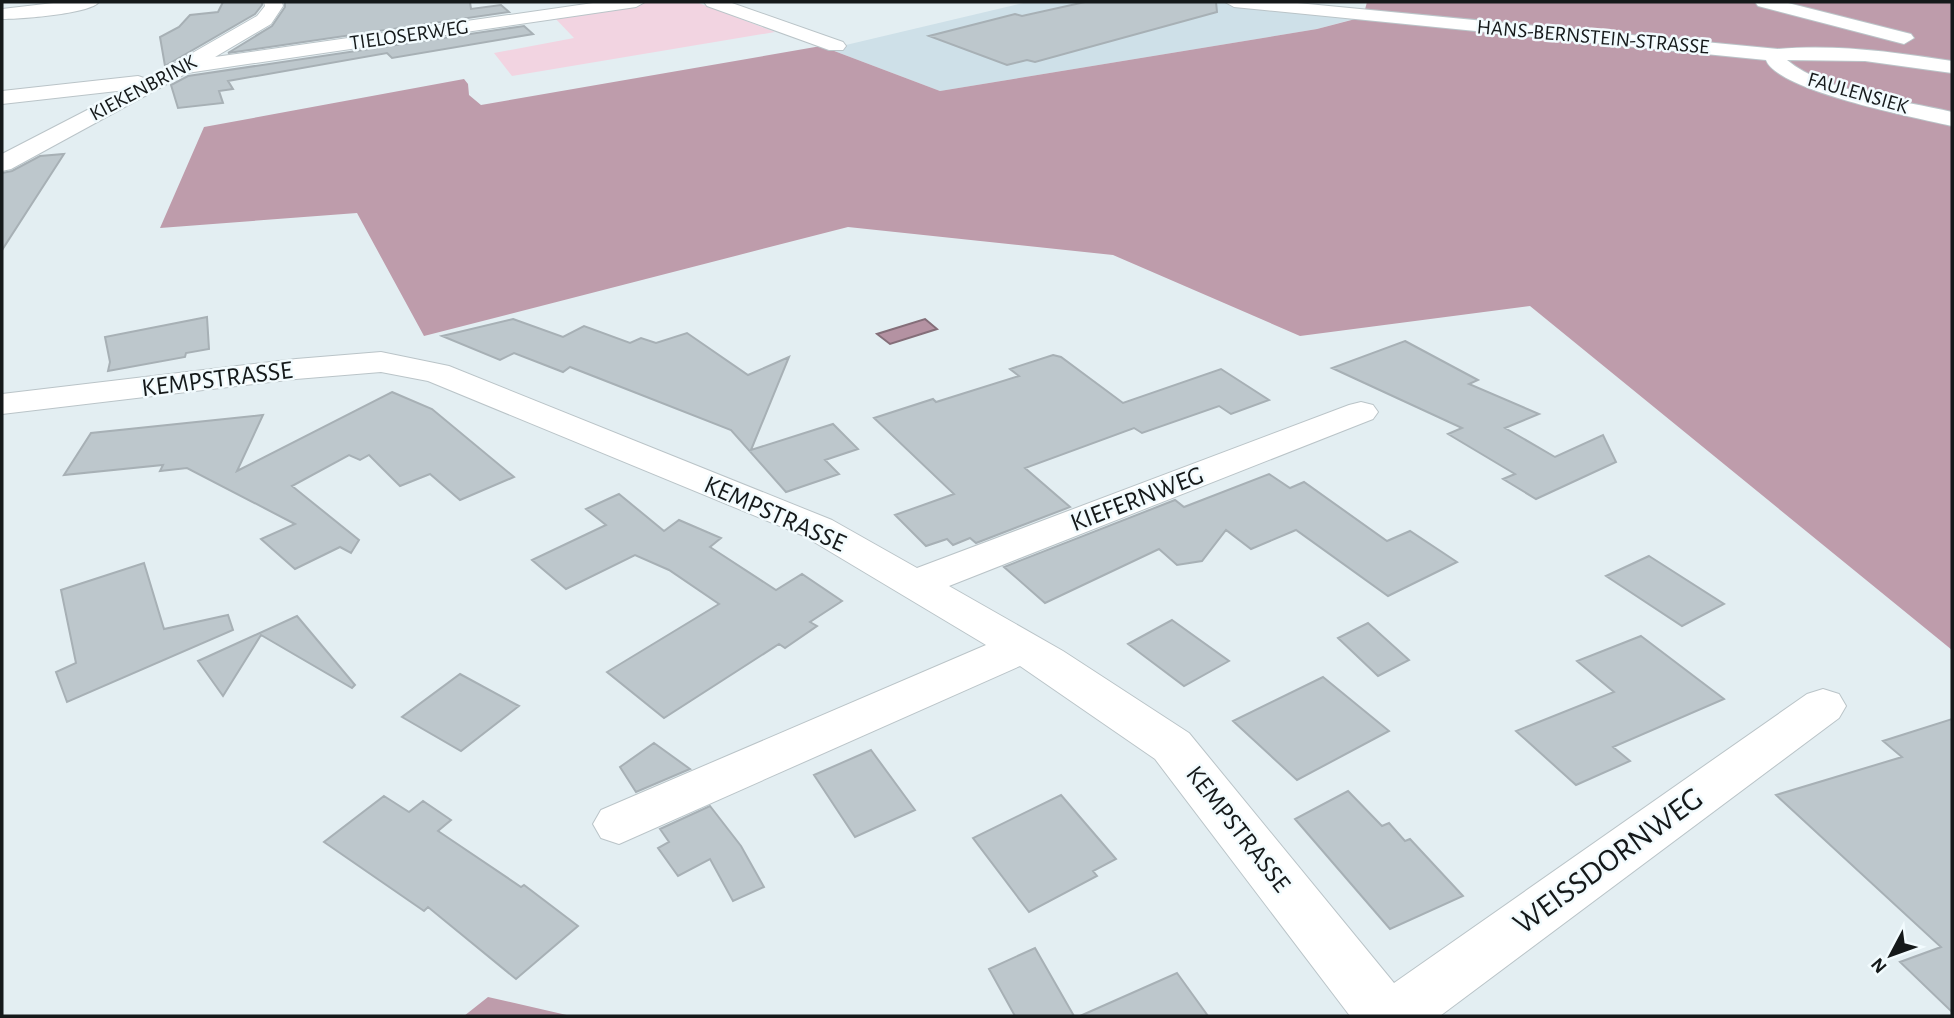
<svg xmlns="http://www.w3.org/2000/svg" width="1954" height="1018" font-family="'Alegreya Sans',sans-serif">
  <rect width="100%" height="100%" fill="#e3eef2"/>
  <path fill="#cee0e8" d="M 1028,2 L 1222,2 L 1358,18 L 1317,29 L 940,91 L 829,49 Z"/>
  <path fill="#f2d4e1" d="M 647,2 L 696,2 L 775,32 L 512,76 L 494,53 L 574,38 L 553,16 Z"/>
  <path fill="#be9cab" d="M 1367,2 L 1952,2 L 1952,650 L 1530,306 L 1300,336 L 1113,255 L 848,227 L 424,336 L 357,213 L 160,228 L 204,127 L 464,79 L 468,84 L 469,95 L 481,105 L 821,46 L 940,91 L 1317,29 L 1363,17 Z
    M 488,997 L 571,1016 L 464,1016 Z"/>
  <path fill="#b492a2" stroke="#846e79" stroke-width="2" d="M 925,319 L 937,329 L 890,344 L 877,334 Z"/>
  <path fill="#bdc7cc" stroke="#a7b0b5" stroke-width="2" d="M 223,2 L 262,2 L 262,5 L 255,14 L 165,66 L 160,37 L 179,27 L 190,15 L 218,12 Z
    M 285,2 L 470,2 L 471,9 L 501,5 L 509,12 L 228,53 L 272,26 L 285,7 Z
    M 1085,2 L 1216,2 L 1217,12 L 1035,62 L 1027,60 L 1007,65 L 929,36 L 1015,14 L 1022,16 Z
    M 524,26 L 533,34 L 392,58 L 387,53 L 228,81 L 233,89 L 219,91 L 223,103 L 178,108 L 171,85 L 188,76 Z
    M 64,154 L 2,250 L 2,173 L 12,171 L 40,156 Z
    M 207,317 L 209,349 L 186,353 L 185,357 L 108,371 L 110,362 L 105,337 Z
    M 513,319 L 563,337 L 584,326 L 630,343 L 641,338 L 656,343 L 687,333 L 748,375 L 789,357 L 751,450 L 833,424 L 858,449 L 825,460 L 839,474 L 786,492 L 731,430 L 570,367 L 563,372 L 514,353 L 500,360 L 442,336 Z
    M 1405,341 L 1478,380 L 1469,384 L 1539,414 L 1505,428 L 1555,457 L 1603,435 L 1616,462 L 1536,499 L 1503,479 L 1515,474 L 1448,434 L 1462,428 L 1332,368 Z
    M 1053,355 L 1061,357 L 1123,403 L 1221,369 L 1269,400 L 1231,414 L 1219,406 L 1142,433 L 1134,428 L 1025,468 L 1070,507 L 976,543 L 970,538 L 953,545 L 947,539 L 926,546 L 895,515 L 954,494 L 874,418 L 933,399 L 936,402 L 1019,376 L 1010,369 Z
    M 392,392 L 432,409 L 514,477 L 460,500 L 430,474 L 400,486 L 369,455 L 360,460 L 349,455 L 292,486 L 359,540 L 351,553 L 340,547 L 295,569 L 261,539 L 295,524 L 187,468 L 160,471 L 163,465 L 64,475 L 91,433 L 263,415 L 237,471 Z
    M 1269,474 L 1290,488 L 1304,482 L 1387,541 L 1410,531 L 1457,562 L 1388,596 L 1296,530 L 1251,549 L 1226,530 L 1202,561 L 1177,565 L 1159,549 L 1045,603 L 1004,567 L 1175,500 L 1184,507 Z
    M 619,494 L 664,531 L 679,520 L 721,538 L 710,547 L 776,590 L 802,574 L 842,601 L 810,622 L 817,626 L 785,648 L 779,644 L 664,718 L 607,672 L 719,604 L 669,570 L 635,555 L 566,589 L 532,560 L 606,525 L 586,509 Z
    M 1649,556 L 1724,604 L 1682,626 L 1606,576 Z
    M 144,563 L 164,629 L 228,615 L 233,630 L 67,702 L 56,672 L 76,663 L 61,590 Z
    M 297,616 L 355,685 L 352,688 L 261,635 L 223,696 L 198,661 Z
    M 1172,620 L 1229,661 L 1184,686 L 1128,644 Z
    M 1368,623 L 1409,660 L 1378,676 L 1338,638 Z
    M 1641,636 L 1724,699 L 1613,747 L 1630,761 L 1576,785 L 1516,731 L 1614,692 L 1577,661 Z
    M 460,674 L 519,706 L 461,751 L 402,717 Z
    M 1323,677 L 1389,731 L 1297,780 L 1233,721 Z
    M 1952,719 L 1952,1012 L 1900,962 L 1941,947 L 1776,795 L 1902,757 L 1883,741 Z
    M 654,743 L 690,769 L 636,792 L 620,767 Z
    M 871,750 L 915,810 L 855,837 L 814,775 Z
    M 1348,791 L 1382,826 L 1389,823 L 1405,841 L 1410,839 L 1463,896 L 1390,929 L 1295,819 Z
    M 1061,795 L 1116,859 L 1093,871 L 1097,876 L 1029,912 L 973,838 Z
    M 384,796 L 409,812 L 423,801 L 451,820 L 438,831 L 521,887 L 524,885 L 578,926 L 516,979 L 428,907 L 424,911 L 324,842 Z
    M 710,806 L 741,846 L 764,887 L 733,901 L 710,859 L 678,876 L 658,848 L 669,842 L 660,829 Z
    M 1035,948 L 1074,1016 L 1015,1016 L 989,969 Z
    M 1177,973 L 1208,1016 L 1080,1016 Z"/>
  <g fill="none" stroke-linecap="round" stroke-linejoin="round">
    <g stroke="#bac4c8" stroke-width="2">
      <path id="street" d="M 264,2 L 282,2 L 283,6 L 271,24 L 215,57 L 600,2 L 645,2 L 636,7 L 187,73 L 11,169 L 2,171 L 2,154 L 126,90 L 2,104 L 2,91 L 138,76 L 147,79 L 257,16 L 265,6 Z
        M 704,2 L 729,2 L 843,42 L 846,46 L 843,50 L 829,50 L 707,6 Z
        M 1225,2 L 1287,2 L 1778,49 C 1837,44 1894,52 1952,61 L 1952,73 L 1865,61 L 1787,60 C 1827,93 1902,100 1952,112 L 1952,126 C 1917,118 1777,91 1766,60 L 1234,7 Z
        M 1755,2 L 1784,2 L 1911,34 L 1914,38 L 1904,44 L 1758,6 Z
        M 381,352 L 449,366 L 832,520 L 917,568 L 1349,405 L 1361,402 L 1373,405 L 1378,412 L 1373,419 L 949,586 L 1063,651 L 1189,733 L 1394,983 L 1807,694 L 1823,689 L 1839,694 L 1846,706 L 1839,718 L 1440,1016 L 1350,1016 L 1155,759 L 1020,666 L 619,844 L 601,838 L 593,824 L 601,810 L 986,645 L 804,536 L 428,381 L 381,372 L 296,379 L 2,414 L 2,394 L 296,359 Z"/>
    </g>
    <g stroke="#bac4c8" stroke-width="2">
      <path id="secondary" d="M 62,2 L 99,2 C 89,14 20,19 2,19 L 2,9 Z"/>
    </g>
    <use href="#street" fill="#fff" fill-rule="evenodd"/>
    <use href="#secondary" fill="#fff" fill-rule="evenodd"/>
  </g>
  <g text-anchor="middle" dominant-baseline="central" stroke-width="5" stroke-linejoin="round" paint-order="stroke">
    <g font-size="21" fill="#15191a" stroke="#f2fbfe">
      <text transform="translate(409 35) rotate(-8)">TIELOSERWEG</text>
      <text transform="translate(1593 37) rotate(5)">HANS-BERNSTEIN-STRASSE</text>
      <text transform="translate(143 88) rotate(-28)">KIEKENBRINK</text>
      <text transform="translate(1858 93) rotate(16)">FAULENSIEK</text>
    </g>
    <g font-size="26" fill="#15191a" stroke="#f2fbfe">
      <text transform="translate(217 379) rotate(-7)">KEMPSTRASSE</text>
      <text transform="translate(1137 499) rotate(-21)">KIEFERNWEG</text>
      <text transform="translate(775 514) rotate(24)">KEMPSTRASSE</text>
      <text transform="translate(1238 829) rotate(52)">KEMPSTRASSE</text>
    </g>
    <g font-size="32" fill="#15191a" stroke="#f2fbfe">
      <text transform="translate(1608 861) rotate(-36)">WEISSDORNWEG</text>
    </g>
  </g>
  <rect width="1954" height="1018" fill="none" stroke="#15191a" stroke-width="7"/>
  <g transform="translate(1891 955) rotate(229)" stroke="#f2fbfe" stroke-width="5" paint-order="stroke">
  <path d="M0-5L12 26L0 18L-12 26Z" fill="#15191a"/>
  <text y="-10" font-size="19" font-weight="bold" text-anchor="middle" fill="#15191a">N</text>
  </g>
</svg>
